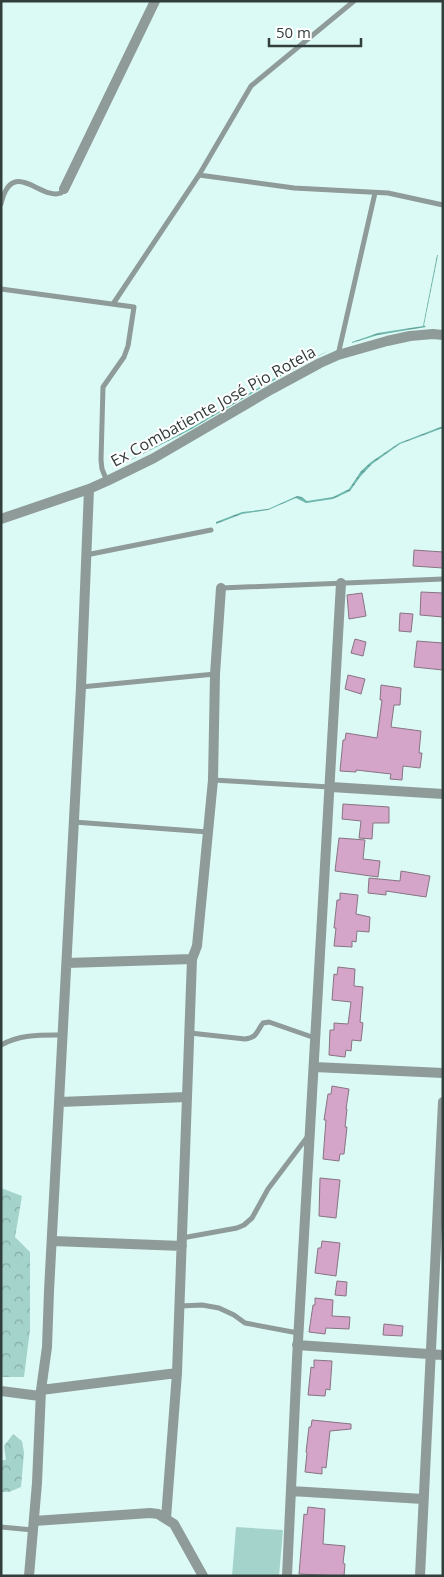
<svg xmlns="http://www.w3.org/2000/svg" width="444" height="1577" font-family="'Open Sans',sans-serif">
  <defs>
    <pattern id="forest-crowns" width="20" height="18" patternUnits="userSpaceOnUse" patternTransform="scale(1.25)"><rect width="20" height="18" fill="#a4d3cc"/><path d="M2 6a3 3 0 1 1 6 0M12 15a3 3 0 1 1 6 0" fill="none" stroke="#86ada7"/></pattern>
    <pattern id="water-rules" width="6" height="5" patternUnits="userSpaceOnUse" patternTransform="scale(1.25)"><rect width="6" height="5" fill="#6fb8ae"/><path d="M0 2.5h6" fill="none" stroke="#5c978f"/></pattern>
  </defs>
  <rect width="100%" height="100%" fill="#dcfaf5"/>
  <path fill="#a4d3cc" d="M 236,1527 L 283,1530 L 279,1576 L 232,1576 Z"/>
  <path fill="url(#forest-crowns)" d="M 1,1188 L 22,1196 L 15,1237 L 30,1252 L 30,1330 L 24,1377 L 1,1377 Z
    M 13,1434 L 22,1441 L 24,1453 L 21,1487 L 9,1492 L 1,1492 L 1,1460 L 6,1460 L 4,1446 Z"/>
  <path fill="url(#water-rules)" d="M 437,255 L 438,255 L 424,325 L 426,327 L 378,335 L 352,343 L 352,342 L 378,333 L 423,326 Z
    M 330,350 L 288,372 L 190,430 L 111,470 L 189,429 L 287,371 Z
    M 443,426 L 443,428 L 400,444 L 372,464 L 360,477 L 350,491 L 333,499 L 306,503 L 296,498 L 268,510 L 242,514 L 216,524 L 216,522 L 242,512 L 268,509 L 297,496 L 302,497 L 307,501 L 333,497 L 349,489 L 361,471 L 371,462 L 399,443 Z"/>
  <path fill="#d4a4c9" stroke="#877482" d="M 414,550 L 443,552 L 443,568 L 413,566 Z
    M 421,592 L 443,593 L 443,617 L 420,615 Z
    M 362,593 L 366,616 L 349,619 L 347,595 Z
    M 400,613 L 413,614 L 411,632 L 399,631 Z
    M 355,639 L 366,642 L 363,656 L 351,653 Z
    M 417,641 L 443,643 L 443,670 L 414,667 Z
    M 348,675 L 365,679 L 361,694 L 345,689 Z
    M 381,685 L 401,688 L 400,705 L 394,705 L 391,727 L 421,731 L 419,753 L 422,753 L 420,768 L 403,766 L 402,780 L 390,779 L 391,774 L 356,770 L 356,772 L 340,771 L 343,740 L 345,740 L 346,733 L 377,738 L 382,700 L 380,700 Z
    M 343,804 L 389,807 L 389,823 L 373,823 L 372,839 L 359,838 L 361,821 L 342,819 Z
    M 339,838 L 365,840 L 363,859 L 380,861 L 378,877 L 335,871 Z
    M 401,871 L 430,876 L 426,897 L 386,891 L 386,895 L 368,893 L 369,878 L 400,881 Z
    M 340,893 L 358,895 L 356,914 L 370,917 L 369,932 L 357,931 L 356,942 L 352,941 L 352,947 L 334,946 L 336,928 L 334,928 L 337,900 L 340,900 Z
    M 338,967 L 355,969 L 354,986 L 363,987 L 360,1022 L 363,1023 L 361,1041 L 352,1040 L 351,1051 L 346,1050 L 345,1057 L 329,1055 L 330,1030 L 334,1030 L 334,1023 L 348,1024 L 351,1002 L 332,1000 L 334,974 L 337,975 Z
    M 332,1086 L 349,1089 L 346,1109 L 347,1109 L 345,1127 L 347,1127 L 344,1154 L 340,1154 L 339,1161 L 323,1159 L 326,1120 L 324,1120 L 328,1094 L 331,1094 Z
    M 320,1178 L 340,1180 L 336,1218 L 319,1216 Z
    M 322,1241 L 340,1243 L 336,1276 L 315,1273 L 318,1248 L 321,1248 Z
    M 337,1281 L 347,1282 L 346,1296 L 335,1295 Z
    M 315,1298 L 333,1300 L 332,1316 L 350,1317 L 349,1329 L 326,1328 L 325,1334 L 309,1332 L 313,1305 L 315,1305 Z
    M 384,1324 L 403,1326 L 402,1336 L 383,1335 Z
    M 314,1360 L 332,1361 L 330,1390 L 326,1389 L 325,1396 L 308,1395 L 311,1367 L 314,1368 Z
    M 312,1420 L 351,1424 L 351,1429 L 330,1431 L 326,1468 L 322,1467 L 322,1474 L 305,1472 L 307,1453 L 306,1452 L 309,1427 L 311,1427 Z
    M 308,1507 L 325,1509 L 323,1544 L 345,1546 L 343,1563 L 345,1564 L 344,1576 L 299,1574 L 304,1514 L 307,1515 Z"/>
  <g fill="none" stroke-linecap="round" stroke-linejoin="round">
    <path stroke="#8e9b99" stroke-width="5" d="M 199,175 L 294,188 L 388,193 L 443,205
      M 1,204 C 12,156 41,201 61,193 L 64,189
      M 1,289 L 134,307 L 128,346 L 124,357 L 103,387 L 101,460 L 102,469 L 107,481
      M 113,304 L 199,175 L 251,86 L 354,1
      M 338,355 L 375,193
      M 86,555 L 211,530
      M 221,588 L 443,579
      M 81,687 L 215,674
      M 213,780 L 330,787
      M 74,822 L 208,832
      M 190,1033 L 245,1039 C 258,1037 256,1032 263,1023 L 269,1022 L 315,1038
      M 1,1045 C 20,1034 41,1035 63,1035
      M 182,1238 L 237,1228 L 244,1225 L 252,1218 L 268,1189 L 308,1136
      M 180,1306 L 202,1305 L 219,1308 L 234,1315 L 245,1323 L 298,1333
      M 1,1527 L 33,1530"/>
    <path stroke="#8e9b99" stroke-width="10" d="M 64,189 L 155,1
      M 1,519 L 89,489 L 107,481 L 154,458 L 272,389 L 320,363 L 338,355 L 387,341 L 410,336 L 433,334 L 443,335
      M 331,787 L 443,794
      M 67,963 L 192,959
      M 314,1067 L 443,1073
      M 60,1102 L 187,1097
      M 53,1241 L 182,1246
      M 297,1345 L 443,1355
      M 41,1390 L 177,1373
      M 1,1391 L 40,1396
      M 291,1491 L 423,1499
      M 166,1518 L 177,1373 L 192,959 L 197,946 L 213,780 L 215,674 L 221,588
      M 34,1521 L 150,1513 L 158,1514 L 174,1524 L 203,1576
      M 29,1576 L 37,1483 L 41,1390 L 47,1347 L 49,1291 L 81,687 L 89,489
      M 287,1576 L 297,1359 L 341,583
      M 420,1576 L 443,1102"/>
  </g>
  <g text-anchor="middle" dominant-baseline="central" stroke-width="4" stroke-linejoin="round" paint-order="stroke">
    <g font-size="16" fill="#323e3c" stroke="#fff">
      <text transform="translate(213 406) rotate(-29)">Ex Combatiente José Pio Rotela</text>
    </g>
  </g>
  <rect width="444" height="1577" fill="none" stroke="#323e3c" stroke-width="5"/>
  <path d="M269 38v8h92v-8" fill="none" stroke="#323e3c" stroke-width="2.5"/>
  <text x="276" y="38" font-size="15" fill="#323e3c" stroke="#ffffff" stroke-width="4" paint-order="stroke">50 m</text>
</svg>
